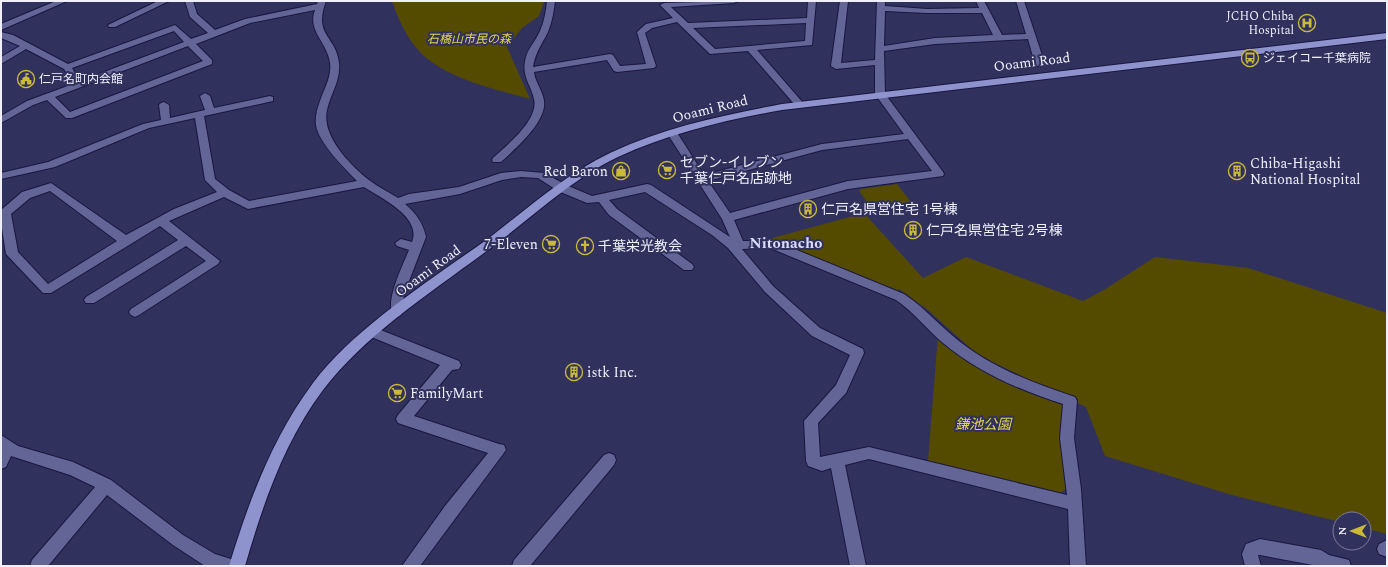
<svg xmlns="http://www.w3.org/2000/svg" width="1388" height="567" font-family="Spectral,'Noto Sans JP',serif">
  <rect width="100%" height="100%" fill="#31315d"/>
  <path fill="#39396d" d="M 1,37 L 20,46 L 16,51 L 1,59 Z"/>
  <path fill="#554b00" d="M 392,1 L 544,1 L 539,16 L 522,28 L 507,47 L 530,99 C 495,89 446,79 420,52 C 407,38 398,19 392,1 Z
    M 897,184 L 911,202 L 875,213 L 859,191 L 861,189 Z
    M 864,213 L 923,278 L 966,257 L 1083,301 L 1104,290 L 1155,257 L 1248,268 L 1387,313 L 1387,534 L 1364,528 L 1364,519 L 1340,519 L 1340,522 L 1232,495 L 1105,456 L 1086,407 L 978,355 L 928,310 L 899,289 L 896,292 L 769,239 Z
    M 938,335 L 990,375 L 1065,401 L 1066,489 L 1060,493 L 928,461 Z"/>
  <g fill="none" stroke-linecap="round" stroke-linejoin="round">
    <g stroke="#1a1741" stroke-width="2">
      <path id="street" d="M 56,1 L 67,1 L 1,30 L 1,24 Z
        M 158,1 L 169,1 L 115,27 L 109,27 L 108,25 Z
        M 185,1 L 193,1 L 197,14 L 215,30 L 245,19 L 317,4 L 318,1 L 326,1 C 313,36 336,35 339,63 C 341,80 330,95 327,110 C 321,136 351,166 369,180 C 378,187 389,192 398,198 L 409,194 L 459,187 L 501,173 L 521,171 L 544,173 L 566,185 L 592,196 L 647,184 L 651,185 L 730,237 L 722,219 L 667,133 L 668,131 L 676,131 L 704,175 L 822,144 L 904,134 L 875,94 L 875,65 L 836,69 L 831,66 L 840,1 L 848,1 L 841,63 L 875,60 L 877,1 L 885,1 L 885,6 L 927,9 L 979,8 L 976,1 L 984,1 L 1002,35 L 1026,34 L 1016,1 L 1024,1 L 1045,64 L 1043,66 L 1037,66 L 1035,64 L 1028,39 L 935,44 L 884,51 L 885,94 L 943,172 L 944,174 L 943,176 L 848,189 L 734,220 L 743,241 L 775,241 L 904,294 C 927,309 944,331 967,347 C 1000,371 1037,384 1075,397 L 1077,401 L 1074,438 L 1081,489 L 1086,566 L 1070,566 L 1068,509 L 869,459 L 845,465 L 866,566 L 850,566 L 831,468 L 822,471 L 808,466 L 806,461 L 804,421 L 836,385 L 850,355 L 812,336 L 765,292 L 728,248 L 712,235 L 645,192 L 609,200 L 617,209 L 692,264 L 694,267 L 692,270 L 684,270 L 609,215 L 599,202 L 587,203 L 558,191 L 538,178 L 521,177 L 502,180 L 460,194 L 405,204 C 416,213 423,223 426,237 L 404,294 L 401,315 L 397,317 L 393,315 C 385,300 403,265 409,250 L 397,246 L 395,243 L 401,239 L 412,242 C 422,217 381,198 364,187 L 248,209 L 224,197 L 169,221 L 220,261 L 218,264 L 139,315 L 135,317 L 131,315 L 129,312 L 131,309 L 206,261 L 186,246 L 94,303 L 86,303 L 84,300 L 86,297 L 178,240 L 160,226 L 51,293 L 43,293 L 6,254 L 1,222 L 1,210 L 22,192 L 51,183 L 126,235 L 174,209 L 217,192 L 205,180 L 195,118 L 149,128 L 55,167 L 1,179 L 1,173 L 48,162 L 143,124 L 161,120 L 159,105 L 161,103 L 164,102 L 169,105 L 170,118 L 205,110 L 200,96 L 205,93 L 210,96 L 214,108 L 270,96 L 273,97 L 273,101 L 204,116 L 215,179 L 229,190 L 249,201 L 357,181 C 345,169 318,142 316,125 C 315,117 317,109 320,101 C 324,89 332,76 330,63 C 328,43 307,31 315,10 L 250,23 L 196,44 L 212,60 L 212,64 L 72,118 L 66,118 L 47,100 L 33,105 L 1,123 L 1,116 L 27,101 L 73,84 L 64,69 L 26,49 L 1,64 L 1,57 L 20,46 L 1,38 L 1,32 L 13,35 L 68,64 L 175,25 L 191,39 L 208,33 L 190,17 ZM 885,11 L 927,13 L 982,13 L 993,35 L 935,38 L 884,46 ZM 174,31 L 184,42 L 80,81 L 72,68 ZM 188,46 L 203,61 L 70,112 L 55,97 ZM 908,139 L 932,171 L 848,181 L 730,213 L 708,181 L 822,150 ZM 50,191 L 117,241 L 48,284 L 18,252 L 11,214 L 30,198 ZM 770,248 L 896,300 C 914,312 927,330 943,343 C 979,373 1020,390 1063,404 L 1060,438 L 1067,495 L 869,447 L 820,457 L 818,423 L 846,393 L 864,353 L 863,349 L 820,328 L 773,286 L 742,249 Z
        M 547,1 L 555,1 C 554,11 552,22 548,32 C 542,44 535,53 533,67 L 610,54 L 613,55 L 620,66 L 646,64 L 637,32 L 646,24 L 673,18 L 660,5 L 664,3 L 738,1 L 734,3 L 671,7 L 688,23 L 807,18 L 808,1 L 816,1 L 812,45 L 757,50 L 804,104 L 799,107 L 796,106 L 748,51 L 710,54 L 677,22 L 652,28 L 645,33 L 656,66 L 654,68 L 617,72 L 614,71 L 607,60 L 534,72 C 535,82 543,91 544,101 C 547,122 515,149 501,162 L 493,162 L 492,160 L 493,158 C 507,145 539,120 534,99 C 531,85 522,77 525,61 C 527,49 535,42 540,31 C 544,22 546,11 547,1 ZM 806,23 L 805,41 L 715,49 L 693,28 Z
        M 373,327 L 459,361 L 461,365 L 459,369 L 452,370 L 414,416 L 499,444 L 504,445 L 506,450 L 420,566 L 402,566 L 445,506 L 488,453 L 398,423 L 396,419 L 398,415 L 440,365 L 369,336 L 367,332 L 369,328 Z
        M 1,435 L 18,446 L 73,462 L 111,480 L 183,535 L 215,554 L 234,560 L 236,566 L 205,566 L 173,545 L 107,495 L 48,566 L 30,566 L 32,560 L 95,487 L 70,475 L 11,456 L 6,467 L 1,469 Z
        M 609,453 L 614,455 L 616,460 L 614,465 L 530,566 L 512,566 L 514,560 L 604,455 Z
        M 1260,539 L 1321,550 L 1329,555 L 1349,560 L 1351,566 L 1318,566 L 1260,555 L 1258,555 L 1261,566 L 1245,566 L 1242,554 L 1246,544 Z
        M 1385,541 L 1387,541 L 1387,557 L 1379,554 L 1377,549 L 1379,544 Z"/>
    </g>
    <g stroke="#1a1741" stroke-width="2">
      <path id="primary" d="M 1387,33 L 1387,39 L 782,110 C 726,120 670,133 618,157 C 574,178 538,212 500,241 C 441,286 368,331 323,390 C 284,442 263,504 245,566 L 229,566 C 249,501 272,438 313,383 C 354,328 432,279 489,238 C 528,208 566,174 610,153 C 665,127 724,115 782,104 Z"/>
    </g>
    <use href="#street" fill="#626596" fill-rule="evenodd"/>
    <use href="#primary" fill="#8e93ce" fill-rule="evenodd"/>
  </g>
  <defs>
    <g id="hospital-ring" transform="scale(0.9)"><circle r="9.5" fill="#31315d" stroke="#cbba39" stroke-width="1.5"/><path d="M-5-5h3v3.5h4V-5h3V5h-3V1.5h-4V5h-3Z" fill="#cbba39"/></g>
    <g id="bus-ring" transform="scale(0.9)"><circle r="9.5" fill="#31315d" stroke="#cbba39" stroke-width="1.5"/><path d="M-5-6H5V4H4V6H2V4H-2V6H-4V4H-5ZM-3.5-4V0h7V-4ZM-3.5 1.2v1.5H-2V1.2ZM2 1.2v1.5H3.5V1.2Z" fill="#cbba39"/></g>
    <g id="civic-ring" transform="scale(0.9)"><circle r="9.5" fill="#31315d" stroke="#cbba39" stroke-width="1.5"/><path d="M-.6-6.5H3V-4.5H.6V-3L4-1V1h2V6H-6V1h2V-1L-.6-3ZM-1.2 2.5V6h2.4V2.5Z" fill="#cbba39"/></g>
    <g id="supermarket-ring" transform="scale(0.9)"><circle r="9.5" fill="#31315d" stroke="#cbba39" stroke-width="1.5"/><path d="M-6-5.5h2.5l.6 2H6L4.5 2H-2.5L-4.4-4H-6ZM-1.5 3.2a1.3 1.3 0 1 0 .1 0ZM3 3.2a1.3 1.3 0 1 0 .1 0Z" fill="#cbba39"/></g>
    <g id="shop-ring" transform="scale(0.9)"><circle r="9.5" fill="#31315d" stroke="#cbba39" stroke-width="1.5"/><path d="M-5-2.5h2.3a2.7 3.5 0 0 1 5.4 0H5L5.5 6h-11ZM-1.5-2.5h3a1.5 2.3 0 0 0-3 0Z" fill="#cbba39"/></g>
    <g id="building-ring" transform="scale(0.9)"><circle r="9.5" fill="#31315d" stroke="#cbba39" stroke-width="1.5"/><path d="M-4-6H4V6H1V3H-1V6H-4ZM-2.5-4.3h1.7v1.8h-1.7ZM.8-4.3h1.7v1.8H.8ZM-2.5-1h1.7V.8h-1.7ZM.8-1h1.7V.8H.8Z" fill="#cbba39"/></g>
    <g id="church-ring" transform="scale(0.9)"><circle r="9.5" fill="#31315d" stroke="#cbba39" stroke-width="1.5"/><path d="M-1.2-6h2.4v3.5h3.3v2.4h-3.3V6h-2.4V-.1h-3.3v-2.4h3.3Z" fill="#cbba39"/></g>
  </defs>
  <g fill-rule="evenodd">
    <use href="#hospital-ring" x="1307" y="23"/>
    <use href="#bus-ring" x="1250" y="58"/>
    <use href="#civic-ring" x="26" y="79"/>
    <use href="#supermarket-ring" x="667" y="170"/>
    <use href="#shop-ring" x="621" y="171"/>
    <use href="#building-ring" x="1237" y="171"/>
    <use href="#building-ring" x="808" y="209"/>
    <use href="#building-ring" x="913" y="230"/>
    <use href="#supermarket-ring" x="551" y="244"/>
    <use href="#church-ring" x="585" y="246"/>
    <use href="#building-ring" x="574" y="372"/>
    <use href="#supermarket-ring" x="397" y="393"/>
  </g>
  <g text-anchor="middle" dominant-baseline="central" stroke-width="4" stroke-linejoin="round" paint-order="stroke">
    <g font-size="12" fill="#eff0fb" stroke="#31315d" text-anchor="start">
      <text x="1294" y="16" text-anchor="end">JCHO Chiba<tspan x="1294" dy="14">Hospital</tspan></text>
      <text x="1263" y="58">ジェイコー千葉病院</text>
      <text x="39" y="79">仁戸名町内会館</text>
    </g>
    <g font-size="12" font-style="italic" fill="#e4d251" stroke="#31315d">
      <text x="469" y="39">石橋山市民の森</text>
    </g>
    <g font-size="14" fill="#eff0fb" stroke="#31315d">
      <text transform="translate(1032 62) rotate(-7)">Ooami Road</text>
      <text transform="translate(710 109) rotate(-14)">Ooami Road</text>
      <text transform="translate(428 271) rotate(-36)">Ooami Road</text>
    </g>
    <g font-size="14" fill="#eff0fb" stroke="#31315d" text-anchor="start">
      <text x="680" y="162">セブン-イレブン<tspan x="680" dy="16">千葉仁戸名店跡地</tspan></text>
      <text x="1250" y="163">Chiba-Higashi<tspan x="1250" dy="16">National Hospital</tspan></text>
      <text x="608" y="171" text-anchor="end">Red Baron</text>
      <text x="821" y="209">仁戸名県営住宅 1号棟</text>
      <text x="926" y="230">仁戸名県営住宅 2号棟</text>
      <text x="538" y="244" text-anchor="end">7-Eleven</text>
      <text x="598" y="246">千葉栄光教会</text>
      <text x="587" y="372">istk Inc.</text>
      <text x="410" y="393">FamilyMart</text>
    </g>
    <g font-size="14" font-style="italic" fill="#e4d251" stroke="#31315d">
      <text x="983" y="424">鎌池公園</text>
    </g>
    <g font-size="15" font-weight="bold" fill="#d9dcfd" stroke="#31315d">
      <text x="786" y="243">Nitonacho</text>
    </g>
  </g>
  <rect width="1388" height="567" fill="none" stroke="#eff0fb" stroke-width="4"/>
  <g transform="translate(1352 531) rotate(270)"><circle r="19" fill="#31315d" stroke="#7d7d9c"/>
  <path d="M0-3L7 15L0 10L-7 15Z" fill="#cbba39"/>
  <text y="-6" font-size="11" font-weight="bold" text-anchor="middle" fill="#eff0fb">N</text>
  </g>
</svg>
